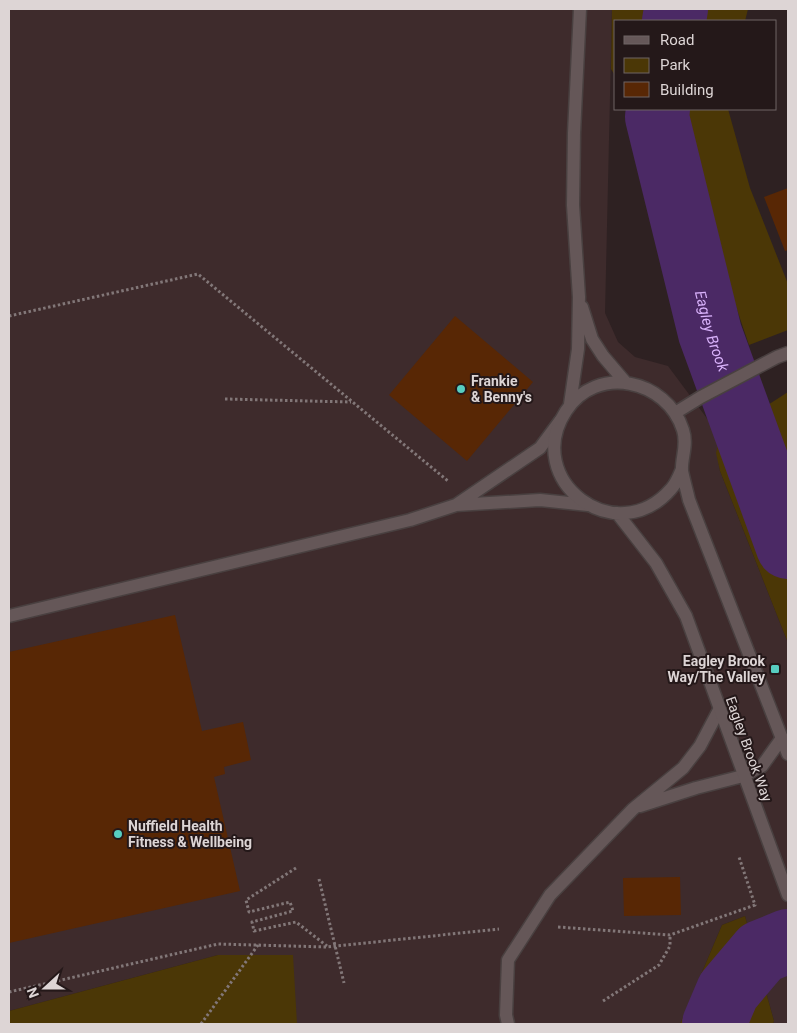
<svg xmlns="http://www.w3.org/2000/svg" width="797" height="1033" font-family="Roboto,sans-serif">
  <rect width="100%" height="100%" fill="#2e2122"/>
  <path fill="#3e2b2c" d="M 9,9 L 612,9 L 605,313 L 618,342 L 635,357 L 668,366 L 720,436 L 717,453 L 720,471 L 788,643 L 788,1024 L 773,1024 L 774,1021 L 745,916 L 722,925 L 680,1024 L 296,1024 L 218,955 L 9,1011 Z"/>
  <path fill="#4b3706" d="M 612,9 L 748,9 L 745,21 L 616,21 L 616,77 L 611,69 Z
    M 637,109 L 728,109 L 750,188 L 788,284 L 788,330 L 749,345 L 703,209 Z
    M 788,392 L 788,643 L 720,471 L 716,453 L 720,436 Z
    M 745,916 L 774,1021 L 773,1024 L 680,1024 L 722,925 Z
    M 218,955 L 293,955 L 297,1024 L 9,1024 L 9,1011 Z"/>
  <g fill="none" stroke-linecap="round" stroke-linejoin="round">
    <g stroke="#4b2965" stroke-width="64">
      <path d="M 674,21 L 676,9"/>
      <path id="s1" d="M 658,109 L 657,117 L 710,333 L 788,547"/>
      <path d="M 714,1024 L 728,991 L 761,952 L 788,941"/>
    </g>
  </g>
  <path fill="#582705" d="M 788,188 L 788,250 L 785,251 L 764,197 Z
    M 455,316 L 533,382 L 467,461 L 389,395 Z
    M 175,615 L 202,731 L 243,722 L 251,760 L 224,767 L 225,774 L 214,777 L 240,891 L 9,943 L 9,652 Z
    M 680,877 L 681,915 L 624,916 L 623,878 Z"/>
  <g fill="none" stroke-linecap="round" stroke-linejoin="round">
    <g stroke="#494040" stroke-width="15">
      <path id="lane" d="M 456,505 L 540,448 L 560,421
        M 9,616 L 410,520 L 456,505 L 540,500 L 588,505
        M 640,806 L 696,788 L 743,776 L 762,766 L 782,738
        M 508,1024 L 506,1015 L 508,960 L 550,895 L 633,809 L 683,768 L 700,746 L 719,710"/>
    </g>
    <g stroke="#494040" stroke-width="15">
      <path id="street" d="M 582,307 L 592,339 L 603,356 L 626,383
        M 570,404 L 578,349 L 579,297 L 573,205 L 574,133 L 580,9
        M 675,413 L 701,397 L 777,357 L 788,353
        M 682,469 C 679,476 676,484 671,489 C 616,552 521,480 566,411 C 596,364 667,379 683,430 C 688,445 681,458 682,471 C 684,481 687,491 689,500 L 788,754
        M 617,513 L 656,563 L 686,616 L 788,895"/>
    </g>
    <path stroke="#827778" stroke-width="3" stroke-dasharray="2.5 2.5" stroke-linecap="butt" d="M 9,316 L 198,274 L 448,481
      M 225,399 L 351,402
      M 296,868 L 246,900 L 249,912 L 290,902 L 293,911 L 252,922 L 254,931 L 296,922 L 327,946
      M 319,879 L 344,983
      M 558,927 L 670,935 L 755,905 L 739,857
      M 9,992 L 218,944 L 327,947 L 499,929
      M 603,1001 L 659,965 L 670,946 L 670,935
      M 201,1024 L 258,945"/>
    <use href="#lane" stroke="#655758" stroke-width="12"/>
    <use href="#street" stroke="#655758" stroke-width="12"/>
  </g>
  <g fill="#57cec1" stroke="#241819" stroke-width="2">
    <circle cx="461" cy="389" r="5"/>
    <rect x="770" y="664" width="10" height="10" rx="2.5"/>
    <circle cx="118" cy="834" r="5"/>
  </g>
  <g text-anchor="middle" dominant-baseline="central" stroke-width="4" stroke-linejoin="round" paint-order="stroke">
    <g font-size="14" font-weight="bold" fill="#ddd5d5" stroke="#241819" text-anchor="start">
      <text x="471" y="381">Frankie<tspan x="471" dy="16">&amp; Benny's</tspan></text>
      <text x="765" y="661" text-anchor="end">Eagley Brook<tspan x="765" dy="16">Way/The Valley</tspan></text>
      <text x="128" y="826">Nuffield Health<tspan x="128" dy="16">Fitness &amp; Wellbeing</tspan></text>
    </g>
    <g font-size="14" fill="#ddd5d5" stroke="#241819">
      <text transform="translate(749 749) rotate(70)">Eagley Brook Way</text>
    </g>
    <g font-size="15" font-style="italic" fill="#d9b2fb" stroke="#241819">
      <text stroke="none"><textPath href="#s1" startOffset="229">Eagley Brook</textPath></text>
    </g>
  </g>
  <rect width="797" height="1033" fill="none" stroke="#ddd5d5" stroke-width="20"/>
  <rect x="614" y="20" width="162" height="90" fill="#241819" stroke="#6e6464"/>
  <rect x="624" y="36" width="25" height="8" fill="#655758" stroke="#6e6464"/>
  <text x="660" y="45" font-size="15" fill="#ddd5d5">Road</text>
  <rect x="624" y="58" width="25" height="15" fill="#4b3706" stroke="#6e6464"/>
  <text x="660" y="70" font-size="15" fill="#ddd5d5">Park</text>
  <rect x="624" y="82" width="25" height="15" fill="#582705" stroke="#6e6464"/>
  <text x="660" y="95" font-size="15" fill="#ddd5d5">Building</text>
  <g transform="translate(45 988) rotate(249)" stroke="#241819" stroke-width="4" paint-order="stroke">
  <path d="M0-4L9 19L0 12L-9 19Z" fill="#ddd5d5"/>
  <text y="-8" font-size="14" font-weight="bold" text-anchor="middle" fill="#ddd5d5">N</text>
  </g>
</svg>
